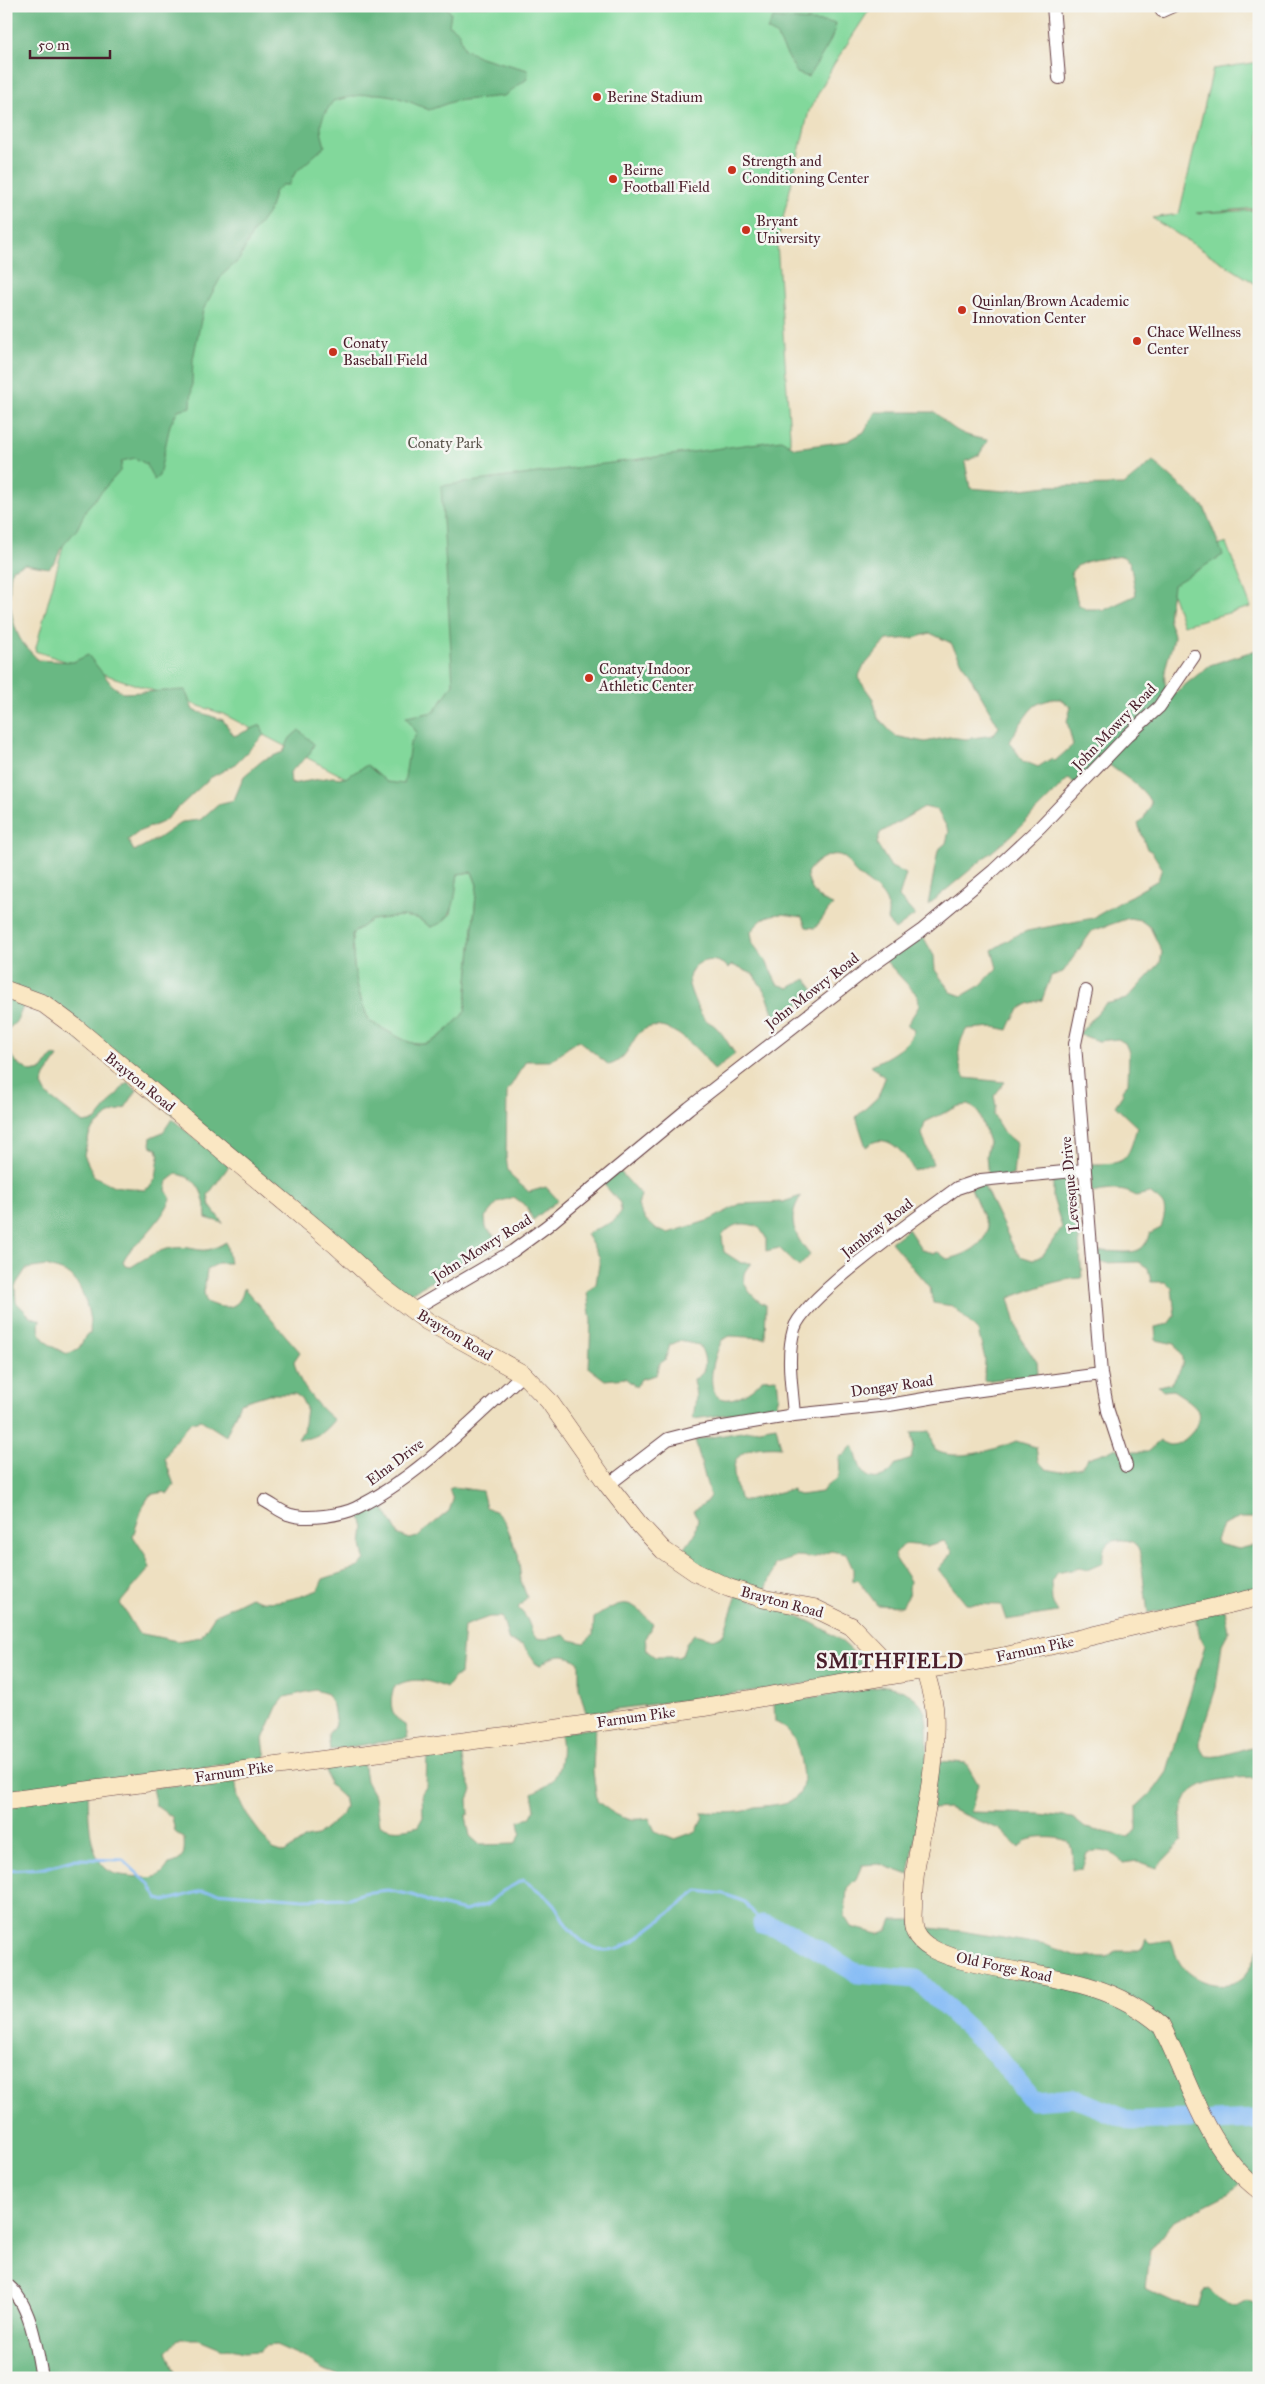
<svg xmlns="http://www.w3.org/2000/svg" width="1265" height="2384" font-family="'IM FELL Great Primer',serif">
  <rect width="100%" height="100%" fill="#f6f6f2"/>
  <filter id="ink" filterUnits="userSpaceOnUse"><feTurbulence type="fractalNoise" baseFrequency=".02" numOctaves="2"/><feDisplacementMap in="SourceGraphic" scale="10" xChannelSelector="R" yChannelSelector="G"/><feConvolveMatrix kernelMatrix="1 2 1 2 8 2 1 2 1" color-interpolation-filters="sRGB"/></filter>
  <filter id="wash" filterUnits="userSpaceOnUse"><feTurbulence type="fractalNoise" baseFrequency=".0096" numOctaves="4" result="noise"/><feDisplacementMap in="SourceGraphic" scale="20" xChannelSelector="R" yChannelSelector="G"/><feGaussianBlur stdDeviation="1.12" result="paint"/><feColorMatrix in="noise" values="0 0 0 0 0 0 0 0 0 0 0 0 0 0 0 0 0 1.4 0 .05"/><feComposite in="paint" operator="in"/></filter>
  <g filter="url(#wash)">
    <rect width="100%" height="100%" fill="#eee0c1"/>
    <path fill="#82d89b" stroke="#667c63" d="M 295,6 L 872,6 L 834,64 L 809,111 L 777,243 L 790,435 L 789,507 L 502,804 L 346,778 L 223,714 L 35,651 L 140,257 Z
      M 1259,62 L 1259,208 L 1196,213 L 1259,210 L 1259,286 L 1152,218 L 1179,214 L 1213,69 Z
      M 1226,543 L 1251,607 L 1183,625 L 1163,567 Z
      M 472,872 L 477,885 L 465,1012 C 422,1058 421,1049 369,1021 C 356,990 353,968 352,934 L 371,920 L 401,916 L 417,918 L 431,927 L 451,914 L 458,874 Z"/>
    <path fill="#69b883" stroke="#5a6c57" fill-rule="evenodd" d="M 6,6 L 445,6 L 451,13 L 449,25 L 459,32 L 464,49 L 480,57 L 528,70 L 527,79 L 504,96 L 454,101 L 429,110 C 386,91 378,90 333,101 C 320,121 318,123 325,146 L 295,173 L 289,185 L 282,185 L 275,191 L 269,211 L 252,234 L 239,260 L 222,275 L 203,310 L 193,359 L 191,407 L 178,410 L 170,425 L 159,476 L 154,480 L 146,464 L 135,458 L 122,461 L 120,471 L 87,508 L 77,529 L 61,548 L 56,560 L 49,568 L 25,564 L 12,569 C 7,590 10,623 22,642 C 26,648 33,654 38,660 L 73,662 L 88,655 L 112,685 L 123,693 L 185,690 L 193,710 L 223,720 L 234,736 L 261,725 L 264,735 L 234,765 L 210,778 L 163,822 L 140,831 L 128,840 L 134,851 L 157,839 L 182,822 L 200,820 L 218,804 L 234,800 L 244,776 L 263,760 L 283,752 L 290,738 L 299,730 L 314,744 L 309,755 L 290,772 L 291,784 L 332,777 L 345,778 L 367,765 L 387,782 L 404,784 L 410,744 L 417,733 L 406,717 L 434,712 L 453,684 L 441,486 L 781,440 L 795,448 L 848,441 L 864,432 L 875,412 L 935,412 C 953,430 962,436 988,440 L 979,455 L 965,462 L 970,488 L 1005,491 L 1048,486 L 1124,485 L 1153,461 L 1204,507 L 1223,555 L 1173,585 C 1172,596 1167,611 1169,621 C 1170,626 1174,631 1174,636 C 1172,654 1156,678 1171,696 L 1210,665 L 1256,650 L 1259,644 L 1259,1518 L 1240,1518 L 1222,1526 L 1216,1540 L 1218,1544 L 1239,1549 L 1259,1544 L 1259,1588 L 1148,1613 L 1140,1554 C 1139,1550 1137,1546 1134,1543 C 1127,1538 1110,1539 1105,1547 C 1102,1552 1103,1558 1103,1563 L 1087,1570 L 1080,1568 L 1057,1573 L 1051,1582 L 1052,1602 L 1058,1612 L 1006,1620 L 1001,1605 L 966,1604 L 938,1569 L 953,1552 L 944,1541 L 926,1546 L 904,1544 L 894,1556 L 910,1581 L 908,1597 L 902,1606 L 877,1605 L 858,1580 L 853,1581 L 853,1569 L 846,1554 L 831,1551 L 813,1558 L 800,1556 L 776,1564 L 765,1592 L 684,1561 L 679,1557 L 695,1534 L 698,1518 L 693,1511 L 706,1502 L 710,1496 L 695,1440 L 776,1426 L 781,1447 C 766,1446 737,1446 734,1467 C 733,1476 737,1489 739,1498 L 743,1501 L 792,1489 L 793,1493 L 800,1495 L 822,1492 C 833,1474 842,1489 839,1457 L 844,1455 L 853,1445 C 856,1452 858,1465 863,1472 C 874,1485 890,1476 896,1464 L 911,1459 L 914,1446 L 912,1433 L 930,1431 L 935,1450 C 954,1462 996,1450 1016,1441 L 1036,1447 L 1038,1461 L 1046,1469 L 1061,1472 L 1081,1467 L 1088,1458 L 1117,1448 L 1122,1452 L 1147,1452 L 1160,1441 C 1163,1443 1168,1445 1171,1445 C 1185,1445 1204,1423 1197,1409 C 1193,1402 1180,1395 1173,1390 L 1163,1391 L 1158,1386 L 1172,1383 C 1183,1366 1187,1362 1175,1344 L 1156,1340 L 1155,1327 L 1169,1324 L 1175,1316 L 1172,1288 L 1165,1282 L 1151,1282 L 1148,1268 L 1139,1262 L 1098,1263 L 1097,1252 C 1119,1248 1143,1262 1149,1234 L 1161,1228 C 1167,1208 1167,1205 1149,1193 L 1136,1196 C 1122,1187 1107,1190 1092,1193 L 1090,1164 C 1126,1164 1127,1163 1137,1127 L 1115,1106 L 1123,1094 L 1122,1091 L 1128,1083 L 1129,1052 L 1125,1043 L 1118,1039 L 1098,1041 L 1079,1034 L 1105,1004 L 1127,999 L 1160,963 L 1162,952 L 1150,927 L 1140,920 L 1129,918 L 1092,931 L 1063,972 L 1051,976 L 1042,1000 C 1020,1004 1016,1011 1008,1030 L 994,1027 L 967,1029 C 957,1043 956,1063 965,1078 L 1005,1082 L 994,1096 L 996,1106 L 993,1115 L 1004,1133 L 1016,1143 L 1013,1175 L 988,1178 L 986,1155 L 989,1142 L 978,1111 L 969,1105 L 959,1106 L 925,1122 L 922,1134 L 933,1164 L 914,1171 C 905,1153 886,1129 866,1147 L 856,1117 L 878,1097 L 885,1078 L 871,1065 C 885,1059 912,1045 914,1029 L 907,1025 L 919,1006 L 918,996 L 884,959 L 920,931 L 934,956 L 935,970 L 951,992 L 962,996 L 981,985 L 997,968 L 992,950 L 1015,936 L 1027,931 L 1093,918 L 1158,880 L 1162,868 L 1152,852 L 1147,849 L 1138,824 L 1144,818 L 1151,803 C 1142,784 1119,775 1104,760 L 1077,786 L 1069,778 L 1012,835 L 928,905 L 938,850 L 946,843 L 949,831 L 937,810 L 924,807 L 880,833 L 877,844 L 891,867 L 906,874 L 899,897 L 915,915 L 895,930 L 887,920 C 893,895 873,888 857,874 C 852,870 850,863 846,859 C 834,847 813,862 807,873 C 809,889 817,900 833,905 C 826,912 822,920 815,928 L 806,927 L 802,917 C 778,913 767,910 751,932 L 753,944 L 766,961 L 777,984 L 789,988 L 806,979 L 815,992 L 776,1022 L 767,995 L 753,974 L 732,965 L 728,968 C 714,953 686,961 689,985 C 691,992 695,1003 699,1010 C 705,1023 710,1021 717,1028 C 724,1035 729,1045 735,1054 L 714,1070 C 702,1052 668,1015 643,1030 C 631,1037 630,1059 609,1065 L 578,1040 L 550,1061 L 526,1061 L 507,1092 L 506,1157 L 508,1170 L 513,1178 L 529,1192 L 546,1187 L 558,1200 L 533,1220 L 526,1206 L 514,1197 L 498,1202 L 485,1217 L 486,1228 L 502,1243 L 405,1296 L 6,983 ZM 1122,556 L 1130,562 L 1136,595 L 1102,611 L 1100,609 L 1086,609 L 1078,604 L 1071,573 C 1079,558 1106,559 1122,556 ZM 930,633 L 951,643 L 999,727 L 993,735 L 966,739 L 949,737 L 925,742 L 895,736 L 878,718 L 873,699 L 858,678 L 863,667 L 887,640 L 914,638 ZM 1052,699 L 1060,699 L 1071,707 L 1067,721 L 1073,745 L 1055,761 L 1052,758 L 1038,767 L 1026,762 L 1024,763 L 1010,742 C 1013,735 1029,709 1036,705 C 1040,702 1047,701 1052,699 ZM 472,872 L 477,885 L 465,1012 C 422,1058 421,1049 369,1021 C 356,990 353,968 352,934 L 371,920 L 401,916 L 417,918 L 431,927 C 457,920 454,897 458,874 Z
      M 773,18 L 836,23 C 833,42 818,60 808,77 L 797,73 L 776,35 L 767,30 Z
      M 6,993 L 26,1000 L 17,1021 L 6,1031 Z
      M 6,1049 L 18,1064 L 31,1072 L 42,1070 L 52,1056 L 58,1057 L 45,1076 L 42,1085 L 47,1095 L 83,1123 L 95,1121 L 127,1082 L 137,1090 L 125,1108 L 108,1115 L 90,1132 L 84,1155 L 94,1176 L 114,1186 L 144,1190 L 150,1187 L 156,1178 L 159,1156 L 157,1149 L 150,1145 L 151,1137 L 163,1132 L 172,1119 L 229,1166 L 208,1195 L 210,1206 L 223,1223 L 206,1218 C 205,1198 201,1178 177,1174 L 168,1181 L 166,1190 L 171,1199 C 165,1213 153,1227 143,1238 C 136,1246 127,1251 123,1262 L 125,1266 L 131,1267 C 144,1259 158,1249 174,1248 C 199,1245 199,1258 226,1242 L 230,1263 L 218,1263 L 207,1270 L 204,1292 L 206,1302 C 224,1310 240,1311 244,1288 L 300,1352 L 294,1361 C 297,1383 317,1406 334,1420 C 323,1433 316,1439 298,1439 L 303,1431 L 306,1408 L 301,1398 L 295,1394 L 269,1394 L 240,1403 L 226,1436 L 201,1420 L 191,1422 L 172,1444 L 165,1459 L 174,1485 L 168,1494 L 164,1492 L 150,1495 L 143,1506 L 133,1536 L 146,1556 L 150,1568 L 120,1603 L 138,1633 L 177,1641 L 201,1637 L 215,1615 L 251,1597 C 269,1608 300,1597 318,1590 L 323,1579 L 359,1567 L 365,1559 L 362,1545 L 364,1527 L 358,1508 L 377,1496 L 399,1535 L 410,1539 L 417,1537 L 449,1511 L 453,1500 L 449,1489 L 454,1487 L 482,1491 L 486,1507 L 496,1512 L 505,1522 L 518,1554 L 521,1581 L 527,1597 L 518,1608 C 541,1628 519,1647 564,1635 L 570,1640 L 584,1643 L 593,1635 L 594,1618 C 625,1598 629,1598 653,1624 L 645,1638 L 647,1651 L 655,1657 L 678,1657 L 682,1655 L 686,1644 L 694,1634 L 714,1639 L 723,1635 L 737,1595 C 783,1610 831,1623 862,1662 L 859,1674 L 850,1678 L 586,1713 L 579,1688 L 579,1663 C 567,1652 552,1655 541,1665 L 536,1664 L 523,1645 L 509,1641 L 502,1617 L 489,1617 L 464,1626 L 460,1675 L 454,1677 L 446,1688 C 429,1680 411,1676 394,1687 C 389,1702 390,1717 405,1725 L 408,1738 L 330,1750 L 328,1734 L 336,1725 L 333,1706 L 328,1694 L 315,1690 L 285,1697 L 277,1707 L 263,1739 L 266,1759 L 6,1793 ZM 46,1266 C 54,1269 66,1271 72,1277 C 84,1289 92,1318 90,1334 L 86,1335 L 79,1348 L 68,1354 C 53,1348 35,1339 40,1320 L 30,1316 L 16,1302 L 15,1286 L 26,1269 Z
      M 616,1167 L 641,1195 L 638,1206 L 645,1219 L 657,1230 L 668,1233 L 710,1220 L 740,1204 L 783,1202 L 801,1196 C 786,1219 794,1235 810,1255 L 799,1267 L 779,1248 L 766,1251 L 766,1238 L 759,1227 C 743,1222 733,1222 722,1236 L 724,1252 L 741,1263 L 751,1263 C 749,1266 745,1270 744,1274 C 741,1286 756,1301 766,1305 L 765,1338 L 730,1336 L 722,1340 C 716,1353 710,1370 712,1385 C 716,1414 754,1392 762,1379 L 777,1378 L 779,1396 L 775,1408 L 693,1419 L 696,1397 L 694,1379 C 709,1373 706,1356 699,1345 L 679,1341 L 670,1345 L 665,1360 L 659,1364 L 656,1375 L 641,1379 L 636,1387 L 625,1378 L 605,1380 L 589,1368 L 591,1321 L 587,1292 L 596,1284 L 600,1258 L 586,1234 L 614,1221 L 621,1212 L 620,1203 L 602,1182 Z
      M 1060,1177 L 1072,1184 L 1075,1191 L 1082,1278 C 1057,1279 1033,1289 1009,1298 L 1020,1338 L 1037,1362 L 1038,1374 L 984,1381 L 985,1359 L 978,1331 L 953,1306 L 933,1303 L 930,1288 L 891,1242 L 908,1229 L 922,1250 L 933,1253 L 938,1252 L 947,1259 C 964,1256 983,1247 988,1229 L 971,1188 L 983,1184 L 1013,1246 L 1020,1256 L 1033,1260 L 1043,1255 L 1062,1227 L 1053,1198 L 1053,1178 Z
      M 1225,1610 L 1229,1631 L 1222,1644 L 1216,1688 L 1200,1738 L 1200,1746 L 1206,1756 C 1224,1759 1241,1747 1259,1746 L 1259,1777 C 1233,1778 1189,1777 1182,1809 C 1180,1819 1182,1831 1182,1841 L 1156,1868 L 1137,1861 L 1123,1863 C 1114,1852 1100,1848 1087,1853 L 1082,1869 L 1072,1870 C 1072,1862 1074,1850 1069,1843 C 1064,1836 1031,1836 1024,1842 C 1022,1844 1021,1846 1019,1848 L 999,1829 L 948,1808 L 932,1809 L 938,1761 L 966,1763 L 978,1784 L 971,1812 L 1040,1814 L 1073,1818 L 1085,1828 L 1128,1837 L 1137,1830 L 1137,1806 L 1155,1789 L 1167,1772 L 1205,1645 L 1200,1637 L 1196,1617 Z
      M 886,1686 C 898,1688 915,1694 922,1706 C 938,1732 914,1841 909,1875 L 879,1864 L 862,1865 L 856,1879 L 847,1888 L 845,1917 L 851,1927 L 878,1934 L 888,1930 L 892,1920 L 912,1920 L 918,1927 L 961,1931 L 1045,1945 L 1079,1957 L 1107,1957 L 1115,1951 L 1139,1951 L 1142,1949 L 1146,1939 L 1150,1943 L 1171,1940 C 1175,1951 1177,1963 1187,1971 C 1202,1985 1233,1992 1247,1973 C 1252,1966 1255,1956 1259,1948 L 1259,2191 L 1245,2180 L 1229,2193 L 1174,2221 L 1150,2250 L 1146,2289 L 1174,2302 L 1198,2306 L 1203,2292 L 1208,2289 L 1222,2301 L 1237,2307 L 1248,2301 L 1259,2306 L 1259,2378 L 346,2378 L 322,2369 L 303,2357 L 276,2345 L 266,2346 L 259,2351 L 243,2352 L 227,2348 L 223,2349 L 199,2339 L 178,2339 L 167,2352 L 177,2378 L 11,2378 L 6,2372 L 6,1801 L 88,1791 C 89,1814 87,1862 113,1873 C 121,1876 131,1876 140,1877 C 155,1879 161,1877 169,1864 C 184,1861 185,1854 184,1839 L 175,1832 L 172,1817 L 156,1806 L 152,1788 L 235,1778 L 238,1798 L 247,1815 L 272,1849 L 284,1853 L 306,1838 L 317,1836 L 341,1816 L 345,1807 L 343,1797 L 329,1784 L 325,1766 L 363,1761 L 366,1781 L 375,1797 L 379,1824 C 391,1832 404,1830 418,1826 L 423,1817 L 422,1793 L 426,1787 L 427,1753 L 461,1748 L 466,1774 L 472,1790 L 468,1799 L 469,1814 L 466,1816 L 470,1836 L 480,1845 L 515,1844 L 521,1833 L 519,1821 L 530,1818 L 535,1809 L 532,1793 C 537,1790 546,1787 550,1783 C 562,1772 563,1748 560,1733 L 595,1728 L 593,1771 L 597,1801 C 616,1816 624,1822 649,1818 L 655,1831 L 675,1839 L 697,1831 L 703,1817 L 702,1812 C 716,1812 731,1814 745,1811 C 748,1811 751,1808 755,1807 C 793,1803 810,1803 800,1758 C 796,1740 792,1730 775,1722 L 774,1703 Z"/>
    <g fill="none" stroke-linecap="round" stroke-linejoin="round">
      <path stroke="#86bcf5" stroke-width="3" d="M 6,1870 L 45,1868 L 76,1859 L 123,1860 L 150,1885 L 158,1899 L 165,1901 L 202,1891 L 304,1899 L 349,1898 L 363,1893 L 388,1890 L 412,1895 L 435,1904 L 465,1911 L 486,1905 L 503,1891 L 523,1880 C 532,1886 543,1893 551,1901 C 558,1908 562,1919 568,1927 C 586,1950 606,1957 632,1942 L 698,1891 L 724,1894 L 745,1902 L 762,1924"/>
      <path stroke="#86bcf5" stroke-width="19" d="M 762,1924 L 787,1931 L 858,1974 L 916,1979 L 996,2055 L 1033,2101 L 1074,2098 L 1131,2121 L 1190,2119
        M 1212,2121 L 1259,2119"/>
    </g>
  </g>
  <g filter="url(#ink)">
    <g fill="none" stroke-linecap="round" stroke-linejoin="round">
      <g stroke="#633c42" stroke-width="14">
        <path id="street" d="M 1053,6 L 1059,78
          M 1162,11 L 1173,6
          M 1086,991 L 1075,1044 L 1101,1374 L 1108,1411 L 1126,1466
          M 412,1310 L 513,1251 L 547,1226 L 689,1108 L 870,967 L 921,931 L 994,870 L 1040,827 L 1127,736 L 1159,707 L 1194,656
          M 794,1415 C 792,1387 786,1357 794,1329 C 803,1297 925,1212 957,1188 L 981,1180 L 1084,1170
          M 608,1485 L 668,1439 L 699,1431 L 794,1415 L 889,1405 L 959,1393 L 1101,1374
          M 265,1501 C 273,1505 282,1513 291,1515 C 307,1520 342,1515 356,1508 C 419,1477 471,1421 523,1374
          M 6,2284 C 31,2302 37,2350 42,2378"/>
      </g>
      <g stroke="#633c42" stroke-width="19">
        <path id="secondary" d="M 6,990 L 44,1004 L 75,1027 L 336,1245 L 381,1286 L 427,1321 L 523,1374 L 549,1401 L 608,1485 L 638,1523 L 663,1550 L 695,1572 L 729,1588 L 765,1599 L 814,1608 L 851,1626 L 877,1653 L 887,1675
          M 925,1670 C 928,1682 932,1694 934,1707 C 936,1724 934,1745 933,1763 C 929,1811 913,1857 913,1905 C 913,1914 911,1924 915,1932 C 922,1947 940,1953 955,1958 C 1027,1979 1099,1972 1161,2025 C 1190,2082 1206,2150 1259,2190
          M 6,1801 L 521,1734 L 704,1707 L 1006,1656 L 1259,1597"/>
      </g>
      <use href="#street" stroke="#fff" stroke-width="12"/>
      <use href="#secondary" stroke="#fae7c3" stroke-width="18"/>
    </g>
  </g>
  <g fill="#c8321e" stroke="#f6f6f2" stroke-width="2">
    <circle cx="597" cy="97" r="5"/>
    <circle cx="732" cy="170" r="5"/>
    <circle cx="613" cy="179" r="5"/>
    <circle cx="746" cy="230" r="5"/>
    <circle cx="962" cy="310" r="5"/>
    <circle cx="1137" cy="341" r="5"/>
    <circle cx="333" cy="352" r="5"/>
    <circle cx="589" cy="678" r="5"/>
  </g>
  <g text-anchor="middle" dominant-baseline="central" stroke-width="5" stroke-linejoin="round" paint-order="stroke">
    <g font-size="15" fill="#4a1f2b" stroke="#f6f6f2" text-anchor="start">
      <text x="607" y="97">Berine Stadium</text>
      <text x="742" y="161">Strength and<tspan x="742" dy="17">Conditioning Center</tspan></text>
      <text x="623" y="170">Beirne<tspan x="623" dy="17">Football Field</tspan></text>
      <text x="756" y="221">Bryant<tspan x="756" dy="17">University</tspan></text>
      <text x="972" y="301">Quinlan/Brown Academic<tspan x="972" dy="17">Innovation Center</tspan></text>
      <text x="1147" y="332">Chace Wellness<tspan x="1147" dy="17">Center</tspan></text>
      <text x="343" y="343">Conaty<tspan x="343" dy="17">Baseball Field</tspan></text>
      <text x="599" y="669">Conaty Indoor<tspan x="599" dy="17">Athletic Center</tspan></text>
    </g>
    <g font-size="15" fill="#5b564d" stroke="#f6f6f2">
      <text x="445" y="443">Conaty Park</text>
    </g>
    <g font-size="15" fill="#4a1f2b" stroke="#f6f6f2">
      <text transform="translate(1114 727) rotate(-46)">John Mowry Road</text>
      <text transform="translate(812 991) rotate(-38)">John Mowry Road</text>
      <text transform="translate(140 1082) rotate(39)">Brayton Road</text>
      <text transform="translate(1070 1184) rotate(-95)">Levesque Drive</text>
      <text transform="translate(877 1228) rotate(-38)">Jambray Road</text>
      <text transform="translate(482 1248) rotate(-32)">John Mowry Road</text>
      <text transform="translate(455 1335) rotate(31)">Brayton Road</text>
      <text transform="translate(892 1386) rotate(-8)">Dongay Road</text>
      <text transform="translate(395 1462) rotate(-37)">Elna Drive</text>
      <text transform="translate(782 1602) rotate(15)">Brayton Road</text>
      <text transform="translate(1035 1649) rotate(-12)">Farnum Pike</text>
      <text transform="translate(636 1717) rotate(-8)">Farnum Pike</text>
      <text transform="translate(234 1772) rotate(-8)">Farnum Pike</text>
      <text transform="translate(1004 1967) rotate(12)">Old Forge Road</text>
    </g>
    <g font-size="20" font-weight="bold" letter-spacing="1" fill="#4a1f2b" stroke="#f6f6f2">
      <text x="890" y="1661">SMITHFIELD</text>
    </g>
  </g>
  <rect width="1265" height="2384" fill="none" stroke="#f6f6f2" stroke-width="25"/>
  <path d="M30 50v8h80v-8" fill="none" stroke="#4a1f2b" stroke-width="2.5"/>
  <text x="38" y="50" font-size="15" fill="#4a1f2b" stroke="#f6f6f2" stroke-width="4" paint-order="stroke">50 m</text>
</svg>
